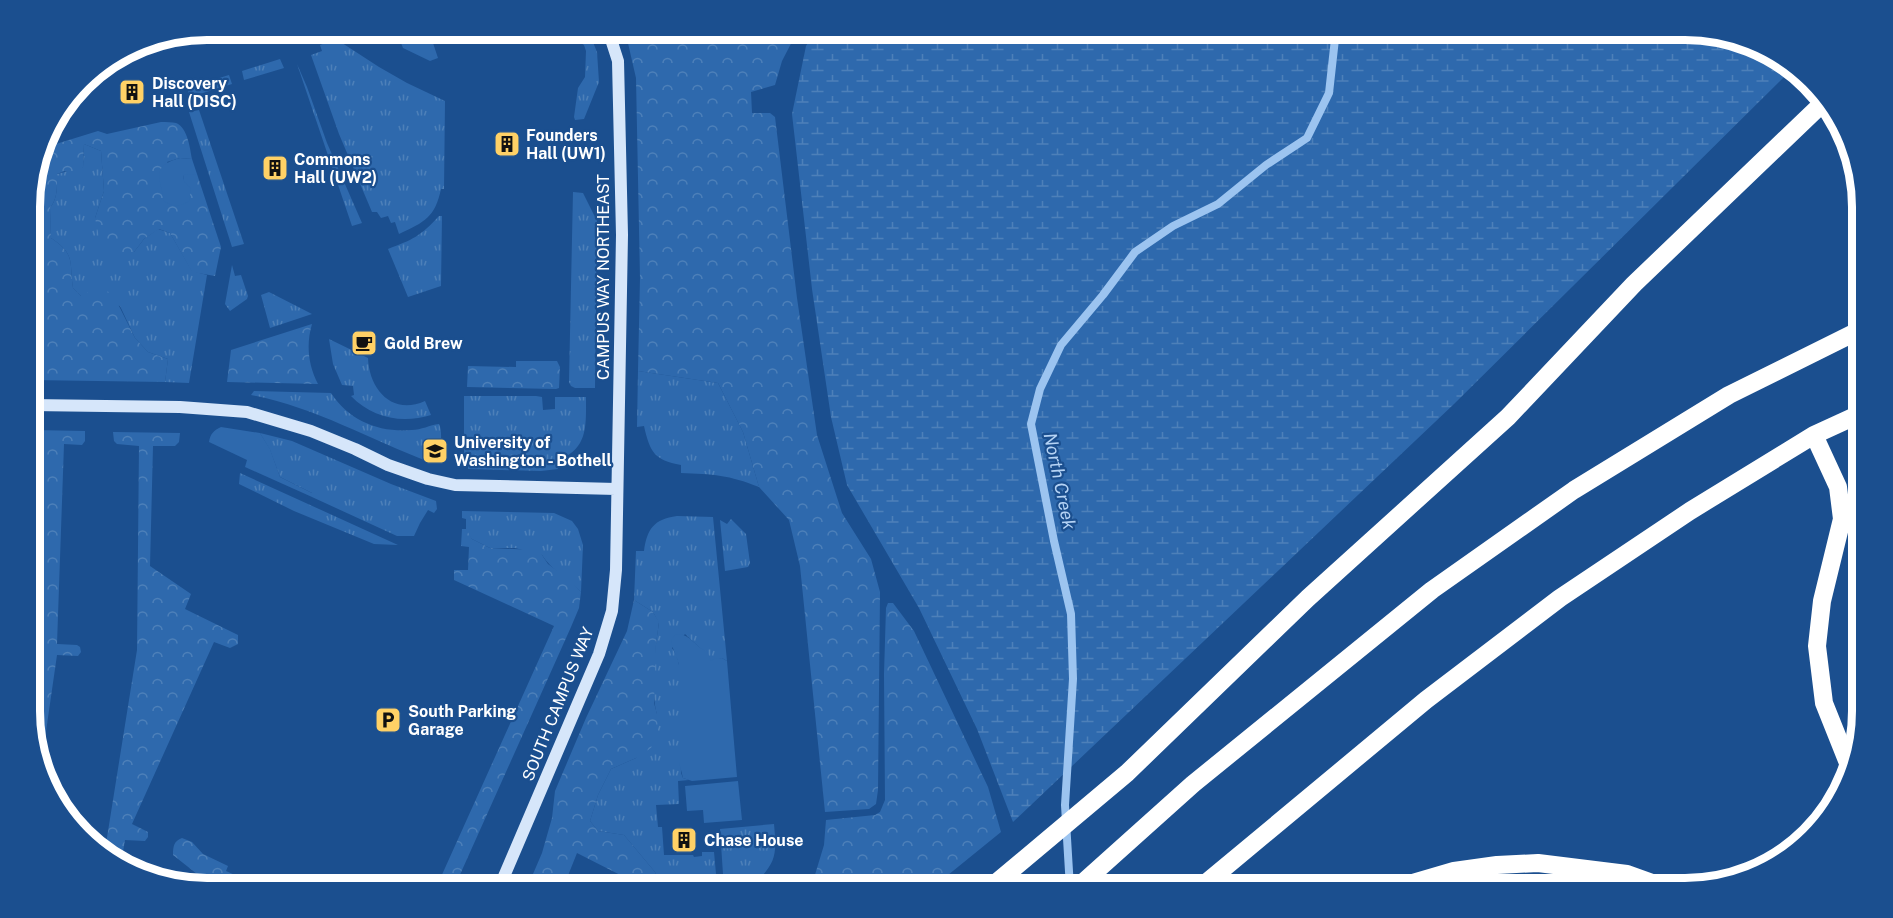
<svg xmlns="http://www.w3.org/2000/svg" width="1893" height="918" font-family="'Public Sans',sans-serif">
  <defs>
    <pattern id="grass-tufts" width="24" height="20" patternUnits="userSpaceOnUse" patternTransform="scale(1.5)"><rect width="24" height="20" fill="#2e69ad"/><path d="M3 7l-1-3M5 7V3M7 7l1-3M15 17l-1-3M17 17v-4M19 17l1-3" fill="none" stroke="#4d80b9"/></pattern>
    <pattern id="forest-crowns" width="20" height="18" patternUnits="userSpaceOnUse" patternTransform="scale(1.5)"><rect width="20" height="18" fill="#2e69ad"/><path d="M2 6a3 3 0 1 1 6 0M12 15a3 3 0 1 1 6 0" fill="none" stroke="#4d80b9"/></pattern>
    <pattern id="wetland-marsh" width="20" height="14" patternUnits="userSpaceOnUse" patternTransform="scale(1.5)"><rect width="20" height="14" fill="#2e69ad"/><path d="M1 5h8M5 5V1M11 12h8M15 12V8" fill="none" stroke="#4d80b9"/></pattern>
  </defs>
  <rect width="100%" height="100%" fill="#1b4f8f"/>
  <path fill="url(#grass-tufts)" d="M 573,30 L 588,30 L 597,52 L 599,82 L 584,119 L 575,120 L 574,117 L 578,88 L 585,77 L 586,51 L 584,45 L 578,41 Z
    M 333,40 L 337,43 L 339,41 L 379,67 L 407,83 L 445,101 L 444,189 L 441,189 C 435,217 425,222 399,234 L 395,222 L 391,223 L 388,216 L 381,218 L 377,212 L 372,212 L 339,134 L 311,55 L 322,51 L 320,45 Z
    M 280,59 L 284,68 L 244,80 L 242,71 Z
    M 297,64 L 307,87 L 327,143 L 362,223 L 352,226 Z
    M 229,75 L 232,84 L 190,97 L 187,88 Z
    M 199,110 L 244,244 L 232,247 L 189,112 Z
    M 84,144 L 101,151 L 104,191 L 95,218 L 134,252 L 144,239 L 158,229 L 170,233 L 192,271 L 207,275 L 189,383 L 165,382 L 168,359 L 148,352 L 135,338 L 120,306 L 81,296 L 73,288 C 69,261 76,255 51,238 L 50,208 C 58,198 57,186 57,174 L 83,167 Z
    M 573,192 L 583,193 L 597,221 L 595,388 L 575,388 L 571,386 L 569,382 Z
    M 439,216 L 442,216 L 441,286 L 408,297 L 388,249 C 412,240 421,236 439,216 Z
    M 232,265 L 235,276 L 241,275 L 248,296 L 247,299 L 230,311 L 225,304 Z
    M 269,292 L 312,314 L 270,328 L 261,295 Z
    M 329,339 L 368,358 C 369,389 392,416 425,401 L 431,415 C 402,424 372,418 351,396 L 354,395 L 353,386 L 342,385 L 333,364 Z
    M 638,371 L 718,383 L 743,432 L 759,487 C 729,475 713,474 681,473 L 681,465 C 654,460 650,452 644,426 L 637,427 Z
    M 254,391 L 331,393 C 349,421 380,433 412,430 C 421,430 430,425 439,424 C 444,436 439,453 435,463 L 429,462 C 369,439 314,407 251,395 Z
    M 464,396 L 536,396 L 542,397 L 543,410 L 555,409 L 555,397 L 586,397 C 586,428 588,449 556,461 L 558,469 L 541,471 L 468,469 L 468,463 L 464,459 Z
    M 260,433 L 292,441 L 391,484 L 436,501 L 437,509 L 434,513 L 428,510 L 420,523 L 414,536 L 397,536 L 312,497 L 312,493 L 280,477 L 270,450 Z
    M 240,473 L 398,545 L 374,544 L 294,511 L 239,484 Z
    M 462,511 L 554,513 L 572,521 L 578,529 L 583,545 L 581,592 C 569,579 551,570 542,555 L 515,548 L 490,548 L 472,539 L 466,532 L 466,519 L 462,518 Z
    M 677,516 L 713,517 L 727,661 L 722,658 L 711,662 L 701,649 L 685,634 L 672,648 L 677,656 L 679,665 L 681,773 L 683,778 L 689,780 L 678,781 L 679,804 L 656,805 L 658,827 L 662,827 L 664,855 L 693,855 L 694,857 L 702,856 L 702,852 L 714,852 L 716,874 L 699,888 L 660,888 L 655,872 L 624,835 L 598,831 L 590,821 L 598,795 L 611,769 L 636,758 L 657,714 C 650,690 655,648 659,623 L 653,612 L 634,600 L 636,551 L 644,551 C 647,529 654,519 677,516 Z
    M 731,519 L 746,534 L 750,563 L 748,567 L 725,571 L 720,520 L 727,524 Z
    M 774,824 C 777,857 776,862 753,886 L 748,880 L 739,885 L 741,888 L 734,888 L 723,874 L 720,829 Z"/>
  <path fill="url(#forest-crowns)" d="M 625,30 L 798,30 L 782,61 L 775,85 L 751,92 L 752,113 L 770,113 L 775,117 L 797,298 L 817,435 L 842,513 L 871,559 L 880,592 L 878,790 L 876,804 L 869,809 L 825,812 L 800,566 L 789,520 L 759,487 L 743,432 L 718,383 L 638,371 L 640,278 L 636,78 Z
    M 161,122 C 166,122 172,122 176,123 C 188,128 190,149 192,159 L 180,158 L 167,162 L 183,180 L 184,174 L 197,174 L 221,247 L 215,276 L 192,272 L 170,233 L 159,229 L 144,239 L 134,252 L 114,254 L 101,246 L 95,218 L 104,191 L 101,151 L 84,144 L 83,167 L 75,174 L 65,171 L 57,174 C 57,186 58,198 50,208 L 51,238 C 76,255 69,261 73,288 L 81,296 L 98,287 L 113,294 L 135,338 L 148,352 L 168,359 L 165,382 L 31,380 L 30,196 L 35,179 L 42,176 L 39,165 L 43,148 L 98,131 L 107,134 Z
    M 312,324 C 306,344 308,365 318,384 L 227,382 L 231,350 Z
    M 516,361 L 557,361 L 560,367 L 559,388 L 556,389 L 467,387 L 468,366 L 516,367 Z
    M 31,430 L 85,431 L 85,441 L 82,445 L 64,444 L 57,644 L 77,645 L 80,647 L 81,652 L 78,656 L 57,655 L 42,759 L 32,734 L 31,493 L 34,444 L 31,444 Z
    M 113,432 L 180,433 L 179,442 L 175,446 L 153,446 L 150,566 L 191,594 L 185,609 L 238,635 L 238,644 L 230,648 L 214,642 L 132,824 L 148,832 L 148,837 L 145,841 L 125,840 L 121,863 L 105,850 L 137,650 L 139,446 L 117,444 L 114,441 Z
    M 462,529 L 466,529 L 472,539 L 490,548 L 535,550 L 542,555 L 548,564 L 570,580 L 581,592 L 579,608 L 571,627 L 454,888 L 436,888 L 554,626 L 454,580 L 454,570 L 468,570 L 469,547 L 461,546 Z
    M 634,600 L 653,612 L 659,622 L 656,644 L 654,703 L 657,714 L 658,730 L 651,748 L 636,758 L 611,769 L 598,795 L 590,821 L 598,831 L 624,835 L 655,872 L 660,888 L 632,888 L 634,882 L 577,853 L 563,888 L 527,888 L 542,853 L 552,818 L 555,791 L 586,718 L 627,631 Z
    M 888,603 L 893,603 L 914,631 L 988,787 L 1001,832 L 932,888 L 811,888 L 824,845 L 826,820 L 875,815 L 880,812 L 885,800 L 884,674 L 886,608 Z
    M 182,838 L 192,842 L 203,854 L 228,866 L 226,871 L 264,888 L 208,888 L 195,885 L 197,874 L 173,855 C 173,846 174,841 182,838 Z"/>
  <path fill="url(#wetland-marsh)" d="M 816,30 L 1685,30 L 1763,48 L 1791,70 L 1454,404 L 1013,822 L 977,729 L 919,608 L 847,485 L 831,417 L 812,289 L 792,114 L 806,46 Z"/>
  <path fill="#2e69ad" d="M 406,30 L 409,30 L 413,41 L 421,38 L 422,43 L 432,40 L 438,58 L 430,61 L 403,48 L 397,33 Z
    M 180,158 L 192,159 L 197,174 L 184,175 L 183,180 L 191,189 L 189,201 C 180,207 173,207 164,201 C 160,177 151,166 180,158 Z
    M 221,427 L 260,433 L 270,449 L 280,477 L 312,493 L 312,497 L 245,467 L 247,460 L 209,442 C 210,434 214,430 221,427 Z
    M 676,634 C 692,634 694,647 707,651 L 711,661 L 714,659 L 722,658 L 727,661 L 737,777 L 692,781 L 683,778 L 679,762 L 679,665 C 677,656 672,649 671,640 Z
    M 738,781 L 742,820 L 704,823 L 703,810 L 687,811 L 685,786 Z"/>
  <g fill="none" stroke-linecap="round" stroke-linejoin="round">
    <path stroke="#9cc4f0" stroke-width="8" d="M 1070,888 L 1065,805 L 1073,679 L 1071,614 L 1054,541 L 1031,424 L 1040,389 L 1061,345 L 1103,295 L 1135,252 L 1173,226 L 1218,204 L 1266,165 L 1307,138 L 1329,93 L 1336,30"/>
    <path stroke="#d6e6fa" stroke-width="12" d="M 31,405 L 180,407 L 247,412 L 311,431 L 355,449 L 388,465 L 428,479 L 455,485 L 616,489
      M 499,888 L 599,654 L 612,611 L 616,570 L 622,235 L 618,61 L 608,30"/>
    <path stroke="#fff" stroke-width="18" d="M 1814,435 L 1838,487 L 1842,519 L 1822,601 L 1817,646 L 1824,703 L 1850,768
      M 990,888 L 1127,773 L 1308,598 L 1508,417 L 1634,284 L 1826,100
      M 1077,888 L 1193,784 L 1432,590 L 1574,490 L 1729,395 L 1862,329
      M 1200,888 L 1426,700 L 1560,598 L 1690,511 L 1814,435 L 1862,413
      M 1396,888 L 1454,871 L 1497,865 L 1538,863 L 1627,874 L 1666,888"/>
  </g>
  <defs>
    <g id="building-square" transform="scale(1.35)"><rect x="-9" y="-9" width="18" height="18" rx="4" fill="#ffd166" stroke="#1b4f8f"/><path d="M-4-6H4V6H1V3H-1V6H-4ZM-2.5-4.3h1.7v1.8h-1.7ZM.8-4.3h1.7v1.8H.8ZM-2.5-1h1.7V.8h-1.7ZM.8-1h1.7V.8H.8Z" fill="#111"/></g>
    <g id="cafe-square" transform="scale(1.35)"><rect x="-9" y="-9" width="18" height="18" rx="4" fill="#ffd166" stroke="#1b4f8f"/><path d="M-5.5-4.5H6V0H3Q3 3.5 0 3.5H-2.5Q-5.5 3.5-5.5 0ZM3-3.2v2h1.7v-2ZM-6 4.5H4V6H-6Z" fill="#111"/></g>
    <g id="university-square" transform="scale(1.35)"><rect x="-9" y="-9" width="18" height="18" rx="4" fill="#ffd166" stroke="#1b4f8f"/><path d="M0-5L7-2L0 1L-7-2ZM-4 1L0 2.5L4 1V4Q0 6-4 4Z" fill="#111"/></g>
    <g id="parking-square" transform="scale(1.35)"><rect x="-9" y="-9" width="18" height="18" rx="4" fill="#ffd166" stroke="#1b4f8f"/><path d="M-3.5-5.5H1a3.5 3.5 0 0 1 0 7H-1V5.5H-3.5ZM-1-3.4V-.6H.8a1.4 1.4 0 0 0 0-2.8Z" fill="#111"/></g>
  </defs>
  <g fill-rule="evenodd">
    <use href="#building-square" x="132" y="92"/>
    <use href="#building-square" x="507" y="144"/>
    <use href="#building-square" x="275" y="168"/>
    <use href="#cafe-square" x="364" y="343"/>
    <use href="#university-square" x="435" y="451"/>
    <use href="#parking-square" x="388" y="720"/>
    <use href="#building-square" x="684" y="840"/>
  </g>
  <g text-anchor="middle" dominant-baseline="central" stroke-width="4.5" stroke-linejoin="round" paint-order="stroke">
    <g font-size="16" font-weight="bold" fill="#fff" stroke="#1b4f8f" text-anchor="start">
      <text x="152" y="83">Discovery<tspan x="152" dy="18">Hall (DISC)</tspan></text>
      <text x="526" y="135">Founders<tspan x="526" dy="18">Hall (UW1)</tspan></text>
      <text x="294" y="159">Commons<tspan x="294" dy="18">Hall (UW2)</tspan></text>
      <text x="384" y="343">Gold Brew</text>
      <text x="454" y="442">University of<tspan x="454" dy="18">Washington - Bothell</tspan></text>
      <text x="408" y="711">South Parking<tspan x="408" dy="18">Garage</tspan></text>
      <text x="704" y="840">Chase House</text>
    </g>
    <g font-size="16" fill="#fff" stroke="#1b4f8f">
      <text transform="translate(603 277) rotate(-90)">CAMPUS WAY NORTHEAST</text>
      <text transform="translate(558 704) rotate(-68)">SOUTH CAMPUS WAY</text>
    </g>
    <g font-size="18" font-style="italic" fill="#b5d3f5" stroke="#1b4f8f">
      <text transform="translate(1060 481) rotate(78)">North Creek</text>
    </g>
  </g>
  <path d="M0 0H1893V918H0ZM207 40H1685A167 167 0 0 1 1852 207V711A167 167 0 0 1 1685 878H207A167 167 0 0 1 40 711V207A167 167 0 0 1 207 40Z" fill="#1b4f8f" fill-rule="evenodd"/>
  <path fill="none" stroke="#fff" stroke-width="8" d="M207 40H1685A167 167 0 0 1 1852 207V711A167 167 0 0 1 1685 878H207A167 167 0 0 1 40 711V207A167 167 0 0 1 207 40Z"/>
</svg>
